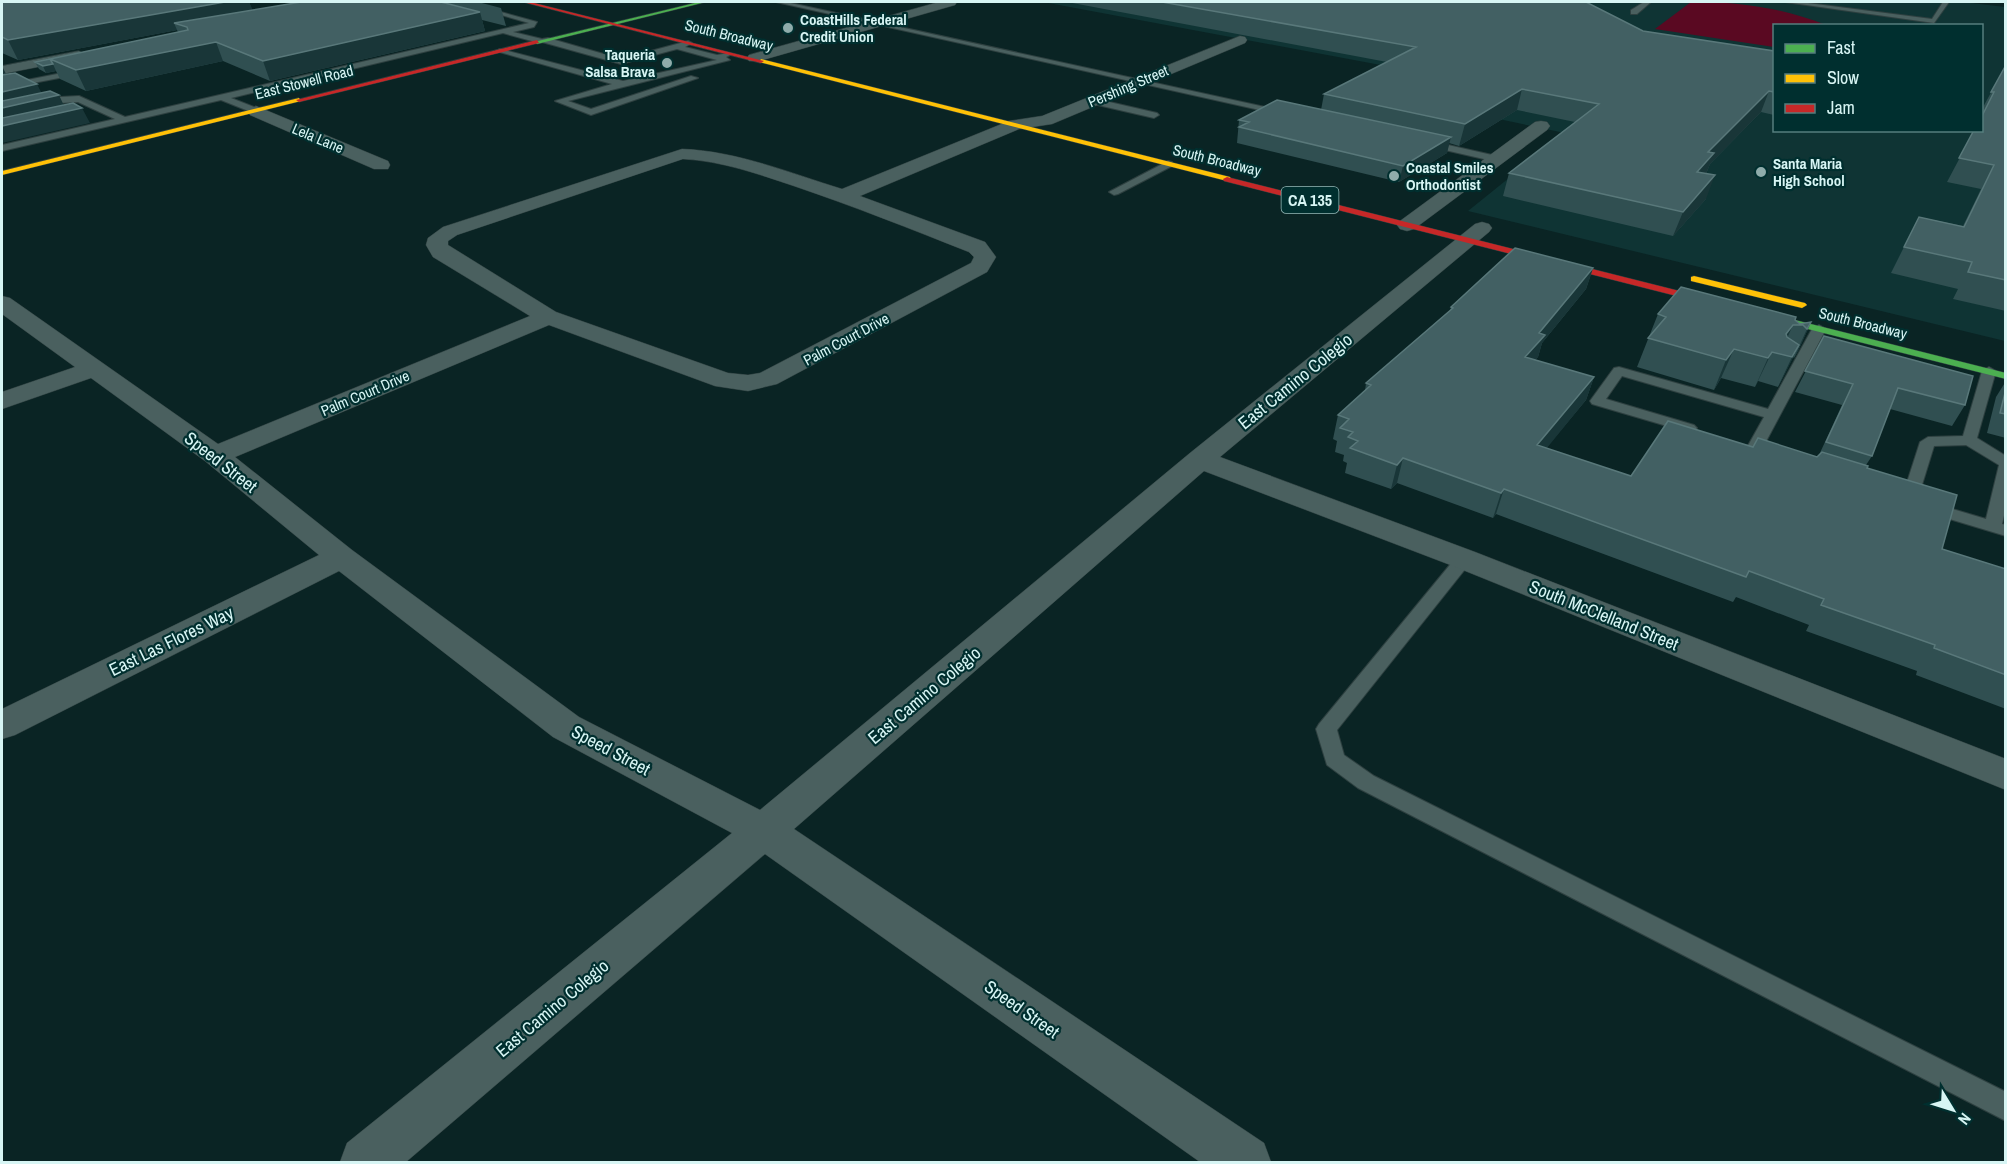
<svg xmlns="http://www.w3.org/2000/svg" width="2007" height="1164" font-family="'Archivo Narrow',sans-serif">
  <rect width="100%" height="100%" fill="#0a2424"/>
  <path fill="#0f3434" fill-rule="evenodd" d="M 1043,2 L 1963,2 L 2005,7 L 2005,341 L 1468,211 L 1565,133 L 1365,91 L 1402,69 ZM 1774,26 L 1982,26 L 1982,130 L 1774,130 Z"/>
  <path fill="#5a0922" d="M 1691,2 C 1737,1 1783,8 1826,25 L 1774,26 L 1774,47 L 1655,29 Z"/>
  <g fill="none" stroke-linecap="round" stroke-linejoin="round">
    <g stroke="#2e4040" stroke-width="2">
      <path id="lane" d="M 456,2 L 465,2 L 537,22 L 534,27 L 513,32 L 542,39 L 548,38 L 621,59 L 688,41 L 692,43 L 685,47 L 717,55 L 729,53 L 730,55 L 726,57 L 730,60 L 568,101 L 591,109 L 691,76 L 698,78 L 591,115 L 555,101 L 612,84 L 496,51 L 500,49 L 623,81 L 717,60 L 677,49 L 621,64 L 542,42 L 539,43 L 503,33 L 231,98 L 259,109 L 261,111 L 256,114 L 221,100 L 2,151 L 2,145 L 115,119 L 78,102 L 60,103 L 2,116 L 2,110 L 60,97 L 79,96 L 125,117 L 529,23 Z
        M 776,2 L 786,2 L 1292,113 L 1287,116 Z
        M 1644,2 L 1651,2 L 1637,14 L 1631,14 L 1631,10 Z
        M 1785,2 L 1800,2 L 1932,19 L 1943,2 L 1949,2 L 1934,23 Z
        M 82,69 L 86,71 L 85,73 L 2,89 L 2,85 Z
        M 1092,98 L 1157,113 L 1159,115 L 1154,118 L 1089,103 L 1088,101 Z
        M 1426,140 L 1501,157 L 1502,159 L 1497,162 L 1423,145 L 1421,143 Z
        M 1168,161 L 1172,162 L 1172,166 L 1118,194 L 1114,195 L 1109,192 Z
        M 1819,325 L 1826,329 L 1762,449 L 1770,454 L 1768,457 L 1756,457 L 1745,451 L 1764,417 L 1622,376 L 1606,399 L 1694,425 L 1697,428 L 1694,431 L 1684,431 L 1592,404 L 1590,401 L 1614,368 L 1619,367 L 1768,409 L 1812,329 Z
        M 1989,367 L 1996,371 L 1977,438 L 2006,456 L 2006,507 L 2002,524 L 2006,525 L 2006,536 L 1923,511 L 1921,507 L 1929,502 L 1986,519 L 1999,465 L 1966,445 L 1934,446 L 1917,501 L 1909,506 L 1901,501 L 1920,442 L 1928,437 L 1963,436 L 1982,371 Z
        M 1464,554 L 1470,555 L 1473,559 L 1470,563 L 1337,730 L 1344,755 L 1374,776 L 2006,1092 L 2006,1121 L 1358,788 L 1327,765 L 1316,729 L 1319,724 L 1458,555 Z"/>
    </g>
    <g stroke="#2e4040" stroke-width="1">
      <path id="street" d="M 939,2 L 957,2 L 955,5 L 759,61 L 749,61 L 747,58 L 749,55 Z
        M 1240,36 L 1245,37 L 1247,40 L 1245,43 L 1052,124 L 1019,129 L 860,196 L 985,242 L 996,257 L 987,272 L 777,384 L 748,391 L 715,386 L 549,325 L 235,457 L 352,550 L 579,717 L 760,810 L 1190,453 L 1475,224 L 1482,222 L 1489,224 L 1492,228 L 1489,232 L 1220,457 L 1475,552 L 2006,759 L 2006,790 L 1453,566 L 1204,471 L 794,829 L 1264,1143 L 1271,1162 L 1200,1162 L 765,854 L 406,1162 L 340,1162 L 347,1143 L 732,833 L 553,737 L 339,571 L 15,735 L 2,739 L 2,709 L 319,555 L 205,461 L 91,378 L 2,409 L 2,392 L 75,367 L 2,314 L 2,296 L 10,298 L 218,444 L 530,316 L 433,257 L 426,245 L 428,238 L 443,227 L 682,149 C 737,151 790,173 842,189 L 1009,121 L 1042,116 ZM 683,159 C 722,161 758,174 794,186 C 853,206 911,229 969,252 L 974,257 L 971,263 L 760,373 L 748,375 L 728,373 L 556,312 L 448,245 L 448,241 L 457,235 Z
        M 79,51 L 86,55 L 84,58 L 2,74 L 2,66 Z
        M 256,106 L 388,161 L 390,165 L 388,169 L 374,169 L 250,115 L 248,111 Z
        M 1541,121 L 1547,122 L 1550,126 L 1547,130 L 1414,229 L 1407,231 L 1400,229 L 1397,225 L 1400,221 L 1535,122 Z"/>
    </g>
    <g stroke="#2e4040" stroke-width="1">
      <path id="fast" d="M 699,2 L 706,2 L 537,44 L 534,42 Z
        M 1767,313 L 2006,373 L 2006,379 L 1764,318 L 1764,314 Z"/>
    </g>
    <g stroke="#2e4040" stroke-width="1">
      <path id="slow" d="M 761,59 L 1230,177 L 1231,179 L 1227,181 L 759,62 Z
        M 299,98 L 301,101 L 2,175 L 2,171 Z
        M 1694,276 L 1805,303 L 1807,305 L 1802,308 L 1691,281 L 1691,277 Z"/>
    </g>
    <g stroke="#2e4040" stroke-width="1">
      <path id="jam" d="M 523,2 L 530,2 L 764,61 L 761,63 Z
        M 537,40 L 539,43 L 299,102 L 296,100 Z
        M 1227,177 L 1723,302 L 1725,304 L 1720,307 L 1224,181 L 1223,179 Z"/>
    </g>
    <use href="#lane" fill="#4a605f" fill-rule="evenodd"/>
    <use href="#street" fill="#4a605f" fill-rule="evenodd"/>
    <use href="#fast" fill="#4caf50" fill-rule="evenodd"/>
    <use href="#slow" fill="#ffc107" fill-rule="evenodd"/>
    <use href="#jam" fill="#c62828" fill-rule="evenodd"/>
  </g>
  <path fill="#304f51" d="M 2,2 L 249,2 L 252,10 L 301,2 L 478,2 L 501,8 L 506,26 L 482,20 L 485,31 L 270,81 L 223,61 L 86,91 L 60,79 L 56,71 L 46,73 L 39,69 L 35,62 L 178,32 L 177,30 L 18,60 L 2,53 Z
    M 1067,2 L 1581,2 L 1643,31 L 1774,51 L 1774,115 L 1761,112 L 1710,164 L 1706,174 L 1706,199 L 1673,236 L 1503,196 L 1509,173 L 1575,122 L 1517,110 L 1459,146 L 1449,143 L 1447,153 L 1399,182 L 1237,143 L 1239,120 L 1321,110 L 1324,94 L 1387,62 Z
    M 2006,65 L 2006,311 L 1953,299 L 1958,289 L 1891,273 L 1919,217 L 1963,226 L 1981,189 L 1947,182 L 1983,114 L 1982,113 L 1982,109 Z
    M 1593,268 L 1586,289 L 1542,343 L 1538,357 L 1535,360 L 1594,377 L 1586,400 L 1546,448 L 1631,476 L 1753,447 L 1817,457 L 1819,455 L 1842,405 L 1795,392 L 1824,336 L 1965,405 L 1952,426 L 1890,409 L 1872,456 L 1866,465 L 1867,468 L 1942,549 L 2006,569 L 2006,709 L 1916,675 L 1917,671 L 1806,631 L 1809,625 L 1736,597 L 1733,602 L 1496,514 L 1493,518 L 1397,483 L 1391,489 L 1345,473 L 1347,463 L 1343,461 L 1344,455 L 1335,452 L 1337,441 L 1333,439 L 1338,415 L 1365,391 L 1366,383 L 1450,311 L 1451,307 Z
    M 1658,314 L 1795,320 L 1800,324 L 1811,322 L 1798,351 L 1794,358 L 1793,357 L 1778,387 L 1758,381 L 1755,387 L 1721,378 L 1714,390 L 1637,367 Z
    M 2006,381 L 2006,438 L 1987,433 L 1996,397 Z"/>
  <path fill="#193638" d="M 225,2 L 249,2 L 255,15 L 187,27 L 174,23 L 177,30 L 18,60 L 8,40 Z
    M 480,12 L 485,31 L 270,81 L 263,61 Z
    M 216,42 L 223,61 L 86,91 L 76,70 Z
    M 53,64 L 56,71 L 46,73 L 43,66 Z
    M 2,66 L 9,80 L 2,82 Z
    M 37,84 L 44,98 L 2,108 L 2,92 Z
    M 1522,89 L 1517,110 L 1459,146 L 1465,124 Z
    M 1769,91 L 1761,112 L 1710,164 L 1705,176 L 1697,172 L 1708,152 Z
    M 59,95 L 66,110 L 2,125 L 2,108 Z
    M 82,108 L 90,123 L 2,143 L 2,126 Z
    M 1451,137 L 1447,153 L 1399,182 L 1403,166 Z
    M 1715,175 L 1706,199 L 1673,236 L 1683,212 Z
    M 1593,268 L 1586,289 L 1542,343 L 1538,357 L 1518,380 L 1525,357 L 1539,333 Z
    M 1811,322 L 1798,351 L 1794,358 L 1807,329 Z
    M 1793,325 L 1780,354 L 1786,334 Z
    M 1799,345 L 1785,374 L 1778,387 L 1792,357 Z
    M 1734,349 L 1721,378 L 1714,390 L 1726,360 Z
    M 1772,352 L 1758,381 L 1755,387 L 1768,358 Z
    M 1594,377 L 1586,400 L 1529,470 L 1537,445 Z
    M 1403,458 L 1397,483 L 1391,489 L 1397,465 Z
    M 1504,489 L 1496,514 L 1493,518 L 1501,493 Z"/>
  <path fill="#426063" stroke="#59787a" stroke-width="1.5" d="M 2,2 L 225,2 L 8,40 L 2,37 Z
    M 301,2 L 441,2 L 480,12 L 263,61 L 216,42 L 76,70 L 50,59 L 188,30 L 187,27 L 174,23 Z
    M 1162,2 L 1586,2 L 1643,31 L 1774,51 L 1774,92 L 1769,91 L 1708,152 L 1714,153 L 1697,172 L 1715,175 L 1683,212 L 1509,173 L 1599,104 L 1522,89 L 1465,124 L 1324,94 L 1416,47 Z
    M 50,59 L 53,64 L 43,66 L 35,62 Z
    M 2006,65 L 2006,280 L 1968,272 L 1972,262 L 1904,247 L 1919,217 L 1964,227 L 1994,165 L 1959,158 L 1974,130 L 1982,130 L 1982,116 L 1994,92 L 1991,92 Z
    M 15,73 L 37,84 L 2,92 L 2,75 Z
    M 50,91 L 59,95 L 2,108 L 2,101 Z
    M 1277,100 L 1451,137 L 1403,166 L 1239,127 L 1249,122 L 1239,120 Z
    M 73,103 L 82,108 L 2,126 L 2,118 Z
    M 1515,248 L 1593,268 L 1539,333 L 1545,335 L 1525,357 L 1594,377 L 1537,445 L 1631,476 L 1668,421 L 1753,447 L 1758,438 L 1817,457 L 1822,452 L 1868,466 L 1867,468 L 1957,495 L 1942,549 L 2006,569 L 2006,675 L 1934,648 L 1935,645 L 1821,605 L 1824,599 L 1749,571 L 1746,577 L 1504,489 L 1501,493 L 1403,458 L 1397,465 L 1350,448 L 1358,441 L 1348,437 L 1353,432 L 1340,428 L 1349,419 L 1338,415 L 1371,385 L 1366,383 L 1453,308 L 1451,307 Z
    M 1681,287 L 1796,317 L 1795,320 L 1800,324 L 1811,322 L 1807,329 L 1803,325 L 1793,325 L 1786,334 L 1787,337 L 1799,345 L 1792,357 L 1772,352 L 1768,358 L 1734,349 L 1726,360 L 1648,338 L 1666,317 L 1658,314 Z
    M 1824,336 L 1973,376 L 1965,405 L 1898,388 L 1872,456 L 1826,442 L 1853,384 L 1805,371 Z
    M 2006,389 L 2006,414 L 2000,413 Z"/>
  <g fill="#8facab" stroke="#002f2f" stroke-width="2">
    <circle cx="788" cy="28" r="6"/>
    <circle cx="667" cy="63" r="6"/>
    <circle cx="1761" cy="172" r="6"/>
    <circle cx="1394" cy="176" r="6"/>
  </g>
  <g text-anchor="middle" dominant-baseline="central" stroke-width="4.5" stroke-linejoin="round" paint-order="stroke">
    <g font-size="15" font-weight="bold" fill="#d7f5f4" stroke="#002f2f" text-anchor="start">
      <text x="800" y="19">CoastHills Federal<tspan x="800" dy="17">Credit Union</tspan></text>
      <text x="655" y="54" text-anchor="end">Taqueria<tspan x="655" dy="17">Salsa Brava</tspan></text>
      <text x="1773" y="163">Santa Maria<tspan x="1773" dy="17">High School</tspan></text>
      <text x="1406" y="167">Coastal Smiles<tspan x="1406" dy="17">Orthodontist</tspan></text>
    </g>
    <g font-size="15" fill="#d7f5f4" stroke="#002f2f">
      <text transform="translate(729 35) rotate(14)">South Broadway</text>
      <text transform="translate(304 82) rotate(-14)">East Stowell Road</text>
      <text transform="translate(1128 86) rotate(-23)">Pershing Street</text>
      <text transform="translate(318 138) rotate(23)">Lela Lane</text>
      <text transform="translate(1217 160) rotate(14)">South Broadway</text>
      <text transform="translate(1863 323) rotate(14)">South Broadway</text>
      <text transform="translate(846 339) rotate(-28)">Palm Court Drive</text>
      <text transform="translate(365 393) rotate(-23)">Palm Court Drive</text>
    </g>
    <rect fill="#002f2f" stroke="#96bab9" stroke-width="1.5" x="1281.5" y="187" width="57" height="26" rx="4.5"/>
    <g font-size="16" font-weight="bold" fill="#d7f5f4">
      <text x="1310" y="200">CA 135</text>
    </g>
    <g font-size="18" fill="#d7f5f4" stroke="#002f2f">
      <text transform="translate(1295 381) rotate(-39)">East Camino Colegio</text>
      <text transform="translate(221 462) rotate(38)">Speed Street</text>
      <text transform="translate(1604 615) rotate(22)">South McClelland Street</text>
      <text transform="translate(171 641) rotate(-26)">East Las Flores Way</text>
      <text transform="translate(924 695) rotate(-40)">East Camino Colegio</text>
      <text transform="translate(611 750) rotate(28)">Speed Street</text>
      <text transform="translate(552 1008) rotate(-40)">East Camino Colegio</text>
      <text transform="translate(1022 1009) rotate(35)">Speed Street</text>
    </g>
  </g>
  <rect width="2007" height="1164" fill="none" stroke="#d7f5f4" stroke-width="6"/>
  <rect x="1773" y="24" width="210" height="108" fill="#002f2f" stroke="#567e7e" stroke-width="1.5"/>
  <rect x="1785" y="44" width="30" height="9" fill="#4caf50" stroke="#567e7e" stroke-width="1.5"/>
  <text x="1827" y="54" font-size="18" fill="#d7f5f4">Fast</text>
  <rect x="1785" y="74" width="30" height="9" fill="#ffc107" stroke="#567e7e" stroke-width="1.5"/>
  <text x="1827" y="84" font-size="18" fill="#d7f5f4">Slow</text>
  <rect x="1785" y="104" width="30" height="9" fill="#c62828" stroke="#567e7e" stroke-width="1.5"/>
  <text x="1827" y="114" font-size="18" fill="#d7f5f4">Jam</text>
  <g transform="translate(1953 1110) rotate(128)" stroke="#002f2f" stroke-width="4.5" paint-order="stroke">
  <path d="M0-4.5L10 22L0 15L-10 22Z" fill="#d7f5f4"/>
  <text y="-9" font-size="16" font-weight="bold" text-anchor="middle" fill="#d7f5f4">N</text>
  </g>
</svg>
